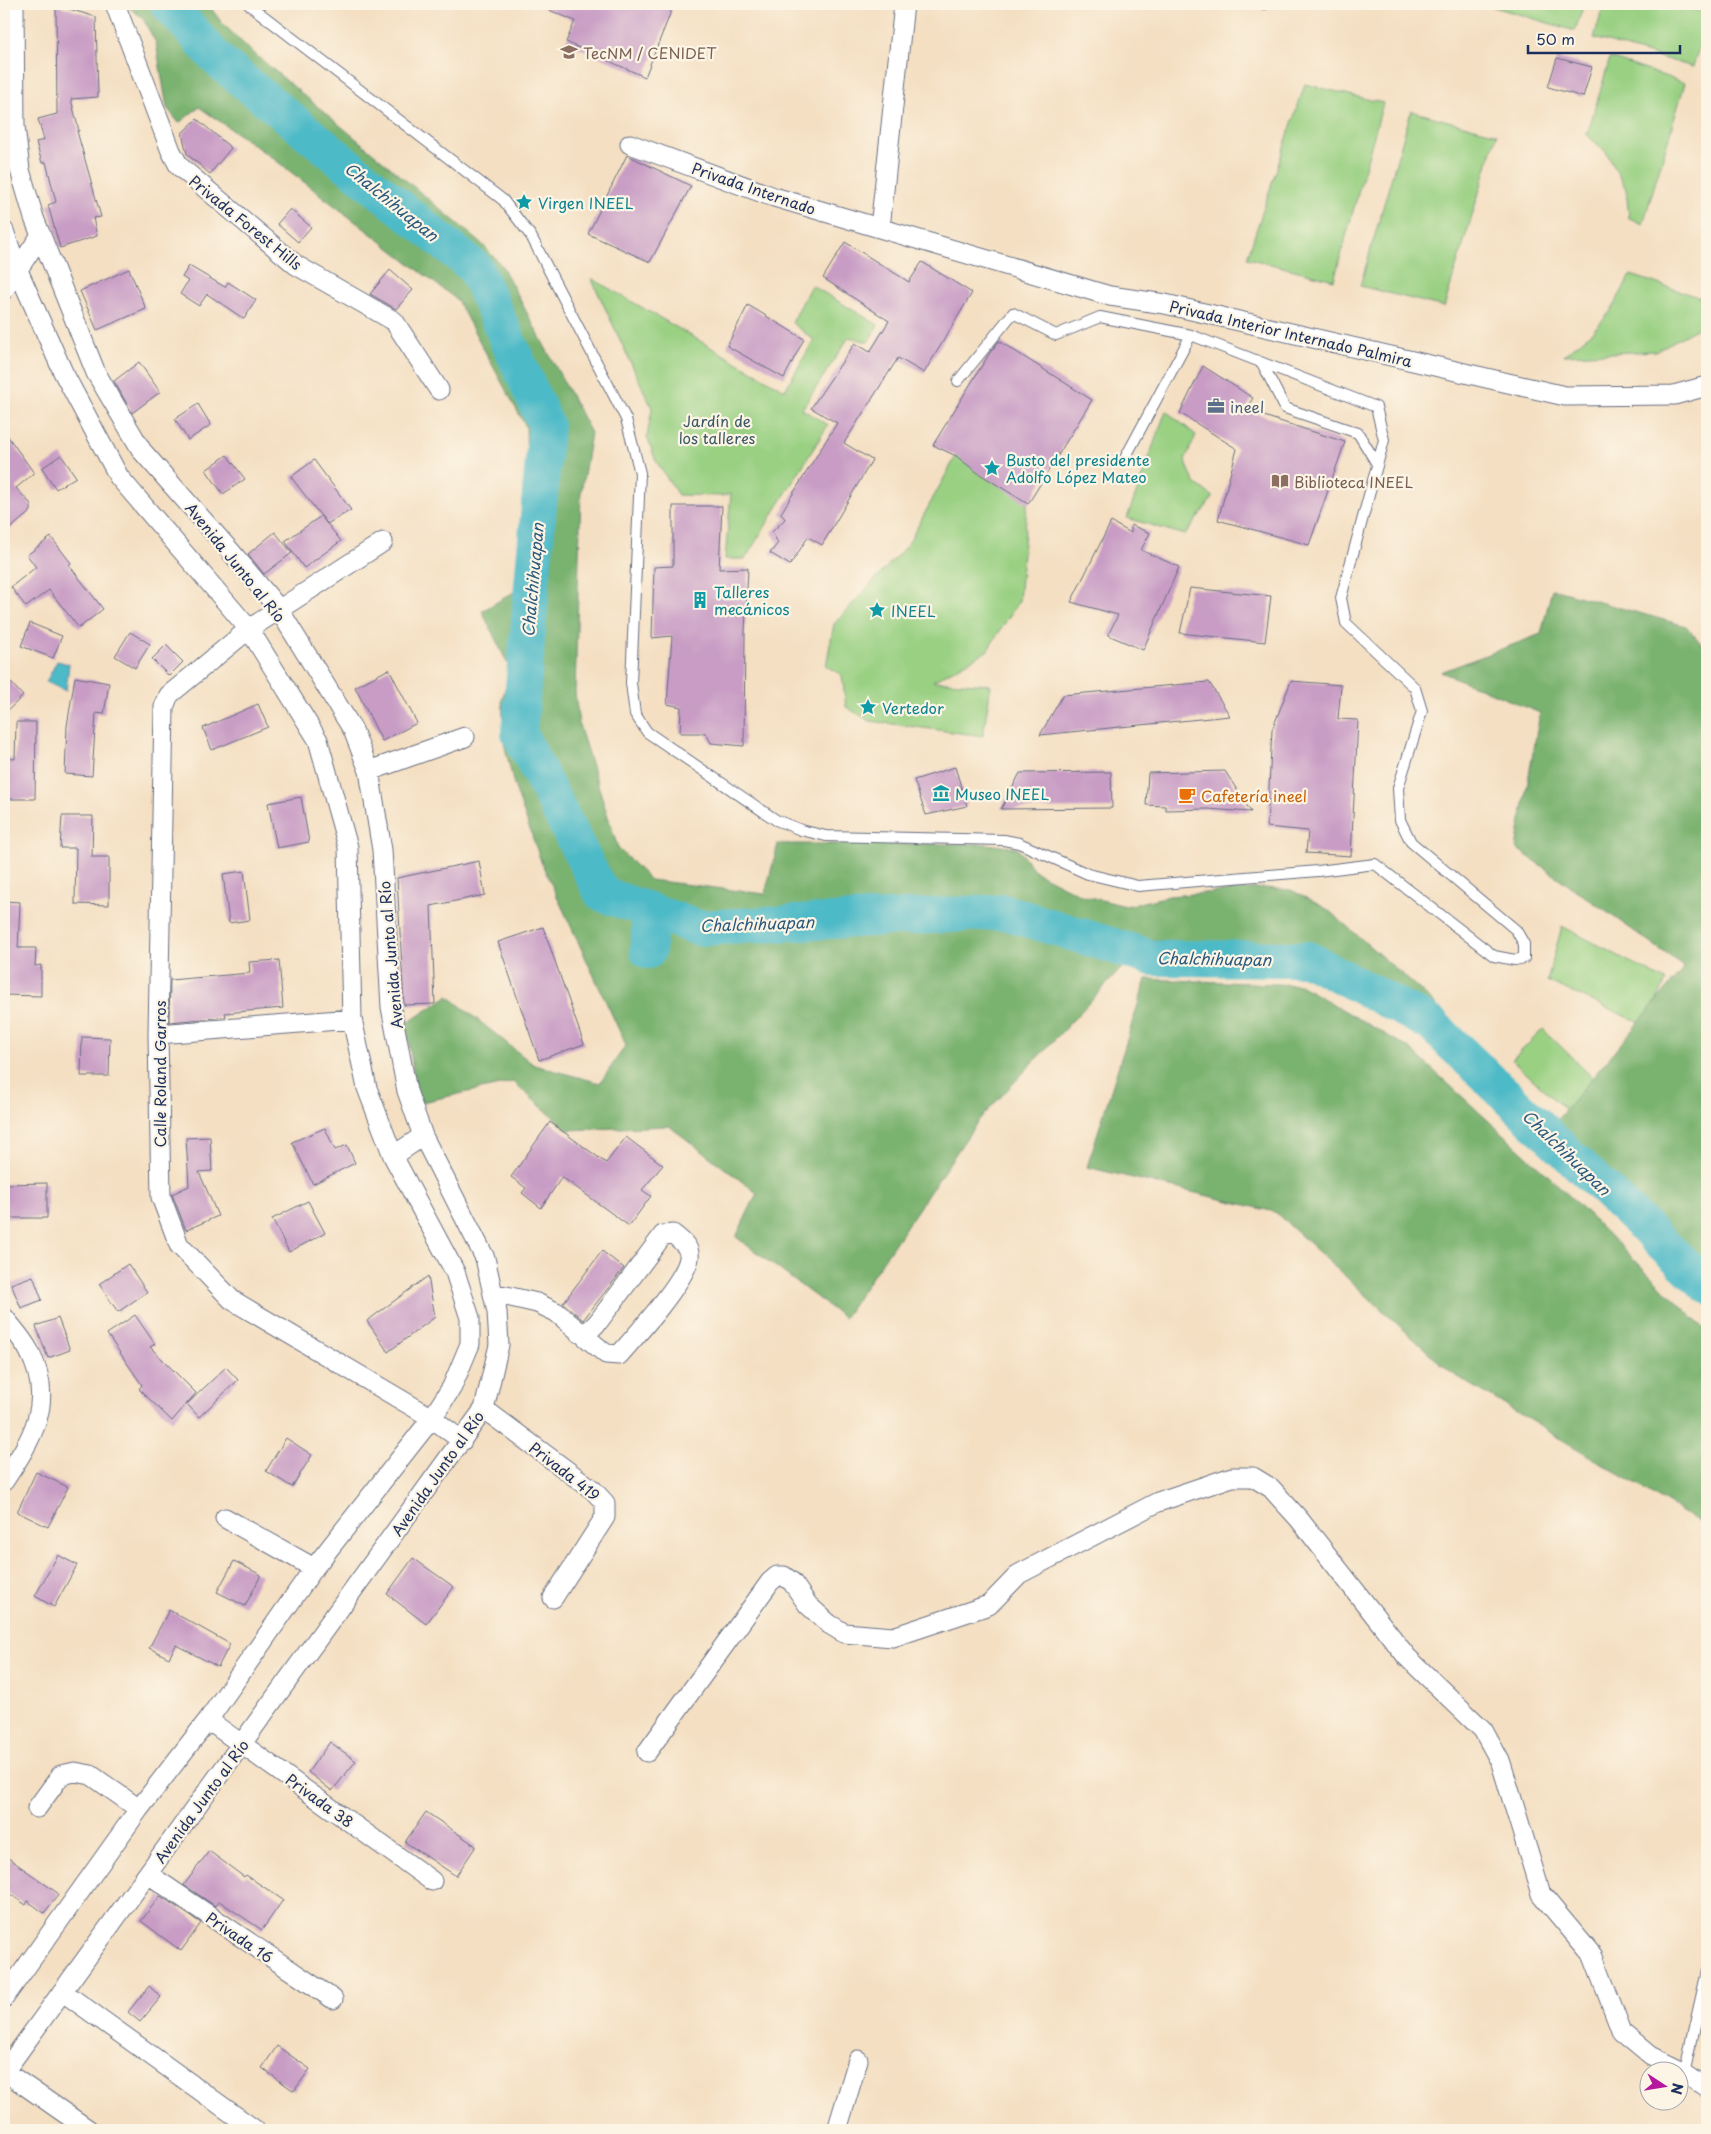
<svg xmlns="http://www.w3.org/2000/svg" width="1711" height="2134" font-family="'Playpen Sans',sans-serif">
  <rect width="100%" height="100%" fill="#fcf5e5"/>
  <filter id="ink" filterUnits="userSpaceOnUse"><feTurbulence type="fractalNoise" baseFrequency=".02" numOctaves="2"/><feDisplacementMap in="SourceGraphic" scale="10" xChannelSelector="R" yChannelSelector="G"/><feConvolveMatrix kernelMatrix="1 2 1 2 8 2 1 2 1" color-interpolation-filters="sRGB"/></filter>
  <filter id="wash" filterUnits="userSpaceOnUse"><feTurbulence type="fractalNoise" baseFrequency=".0096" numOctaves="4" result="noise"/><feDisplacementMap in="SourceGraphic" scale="20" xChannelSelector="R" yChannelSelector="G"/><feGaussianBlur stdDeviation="1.12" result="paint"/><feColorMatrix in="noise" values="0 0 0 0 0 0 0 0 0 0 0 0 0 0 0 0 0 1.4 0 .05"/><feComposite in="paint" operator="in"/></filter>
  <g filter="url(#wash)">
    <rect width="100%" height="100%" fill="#f4dfc2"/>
    <path fill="#99d082" stroke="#5a8070" d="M 1484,4 L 1584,4 L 1575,31 Z
      M 1604,4 L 1677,4 L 1707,14 L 1707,21 L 1693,67 L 1594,38 Z
      M 1610,58 L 1685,83 L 1643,224 L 1629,218 L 1626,189 L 1606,152 L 1587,135 Z
      M 1305,84 L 1383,103 L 1334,280 L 1247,258 Z
      M 1411,111 L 1497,134 L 1444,307 L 1360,286 Z
      M 1631,275 L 1707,300 L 1707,323 L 1656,351 L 1564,355 L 1591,333 L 1610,312 Z
      M 591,278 L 785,390 L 814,340 L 792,323 L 811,285 L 878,325 L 868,342 L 849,337 L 802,409 L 828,425 L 745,559 L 725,559 L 731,494 L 721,496 L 678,495 L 656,461 L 647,437 L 652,408 Z
      M 1166,411 L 1196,435 L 1185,460 L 1194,482 L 1213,497 L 1185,535 L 1127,518 C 1141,482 1152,446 1166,411 Z
      M 1034,423 L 1019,601 L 987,651 L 933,681 L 991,685 L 983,736 L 870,721 L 846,707 L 842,675 L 826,666 L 834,624 L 908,544 L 956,456 Z
      M 1562,926 L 1666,981 L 1645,1025 L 1547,981 Z
      M 1543,1029 L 1600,1085 L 1572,1116 L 1512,1060 Z"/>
    <path fill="#7ab270" stroke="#4a7067" d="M 124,4 L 208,4 L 222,23 L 251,51 L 481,243 L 502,266 L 591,433 L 581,493 L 575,692 L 579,725 L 618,848 L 650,880 L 765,894 L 778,844 L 987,844 L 1017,848 L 1036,872 L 1081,895 L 1126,906 L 1169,896 L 1264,888 L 1291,890 L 1327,909 L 1420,990 L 1556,1121 L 1685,967 L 1516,848 L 1540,713 L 1441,672 L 1541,634 L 1552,589 L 1686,626 L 1707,650 L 1707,1291 L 1666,1255 L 1633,1220 L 1485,1082 L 1333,976 L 1282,952 L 1250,945 L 1180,944 L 1149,939 L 978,1121 L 844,1318 L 736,1237 L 757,1193 L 669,1126 L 568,1130 L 513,1082 L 418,1103 L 406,1024 L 448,996 L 534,1065 L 600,1083 L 626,1045 L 542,864 L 514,785 L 504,743 L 502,700 L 510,669 L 482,611 L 519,589 L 528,533 L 526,427 L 457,300 L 274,159 L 199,107 L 179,123 L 167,108 L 156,43 L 142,17 Z
      M 1146,979 L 1300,985 L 1409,1048 L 1550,1177 L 1707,1331 L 1707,1527 L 1450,1372 L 1275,1212 L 1087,1167 Z"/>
    <path fill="#4dbac7" stroke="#347492" d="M 57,661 L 69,664 L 66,691 L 46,682 Z"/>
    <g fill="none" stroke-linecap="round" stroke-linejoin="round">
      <path stroke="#4dbac7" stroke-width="36" d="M 168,4 L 220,62 L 475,268 L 546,425 L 519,733 L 602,894 L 699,928 L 1004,912 L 1152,958 L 1308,959 L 1430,1023 L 1707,1286
        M 648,951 L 650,911"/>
    </g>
    <g id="blocks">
      <path fill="#c89cc5" d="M 535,4 L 674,4 L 645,77 L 566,42 L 575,21 Z
        M 56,5 L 96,17 L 98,97 L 71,99 L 79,131 L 77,131 L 101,217 L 93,218 L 97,236 L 60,248 L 48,205 L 56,202 L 46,162 L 42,163 L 36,142 L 44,140 L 38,119 L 57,114 Z
        M 1557,58 L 1592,67 L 1583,97 L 1548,87 Z
        M 197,119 L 231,148 L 210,174 L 187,154 L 182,133 Z
        M 627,155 L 691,186 L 650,262 L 588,234 Z
        M 290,209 L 311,227 L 298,242 L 277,224 Z
        M 845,242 L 909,282 L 922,262 L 972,293 L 924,373 L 898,358 L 844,443 L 872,460 L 822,545 L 808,537 L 790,565 L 770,553 L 778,543 L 772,532 L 785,519 L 781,513 L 837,423 L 811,408 L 855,343 L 870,352 L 889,321 L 823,278 Z
        M 189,266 L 225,287 L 228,282 L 256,300 L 244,319 L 207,294 L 199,306 L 180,294 L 188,281 L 182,277 Z
        M 129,269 L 146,309 L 97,330 L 80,291 Z
        M 390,270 L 413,290 L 396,309 L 370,294 Z
        M 748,305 L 804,339 L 784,378 L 727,346 Z
        M 999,341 L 1092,400 L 1028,504 L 978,473 L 956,456 L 933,445 L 989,354 Z
        M 139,362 L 160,392 L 132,413 L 114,381 Z
        M 1203,366 L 1253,398 L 1245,410 L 1345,442 L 1309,545 L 1218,520 L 1237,449 L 1180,413 Z
        M 198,404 L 211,425 L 188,440 L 175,419 Z
        M 4,431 L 34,473 L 16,488 L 31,504 L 31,511 L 4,534 Z
        M 61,455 L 76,477 L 56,489 L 42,468 Z
        M 227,455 L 245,479 L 223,494 L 206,470 Z
        M 314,460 L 351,510 L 327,524 L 291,477 Z
        M 673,506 L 722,506 L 719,569 L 748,568 L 745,632 L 744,746 L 711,743 L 706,733 L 680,733 L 681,707 L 667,704 L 672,636 L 652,638 L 654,567 L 673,566 Z
        M 321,516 L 341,541 L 304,568 L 285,541 Z
        M 1111,522 L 1131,533 L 1131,525 L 1150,533 L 1141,550 L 1179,567 L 1143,650 L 1108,635 L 1118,615 L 1071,602 Z
        M 275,532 L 292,553 L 264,574 L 248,554 Z
        M 51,537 L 71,563 L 69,565 L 103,609 L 79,628 L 49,590 L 26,607 L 11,587 L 36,567 L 27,555 Z
        M 1190,588 L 1271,596 L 1265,642 L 1180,633 Z
        M 30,623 L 62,636 L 53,658 L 21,646 Z
        M 130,632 L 150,644 L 135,668 L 115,656 Z
        M 166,645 L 183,662 L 169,676 L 152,659 Z
        M 389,669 L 417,723 L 382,741 L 355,687 Z
        M 4,675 L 23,696 L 4,714 Z
        M 75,677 L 109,683 L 104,714 L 96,713 L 92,776 L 65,774 L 67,726 Z
        M 1291,681 L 1341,685 L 1338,719 L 1358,720 L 1351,856 L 1306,853 L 1308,831 L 1267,827 L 1272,730 Z
        M 1209,682 L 1230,716 L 1040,735 L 1063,695 Z
        M 258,704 L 268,727 L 212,750 L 203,728 Z
        M 16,722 L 36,722 L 35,799 L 4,799 L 4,758 L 15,759 Z
        M 955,767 L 967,806 L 926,815 L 914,780 Z
        M 1225,771 L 1251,812 L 1208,809 L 1166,810 L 1165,806 L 1146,805 L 1148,773 Z
        M 1111,772 L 1112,808 L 1001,809 L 1020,773 Z
        M 301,797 L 309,842 L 277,848 L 268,803 Z
        M 62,816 L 93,816 L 92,857 L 109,857 L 109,905 L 75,904 L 76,848 L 60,848 Z
        M 479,861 L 485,895 L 431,906 L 435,1004 L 404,1005 L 397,878 Z
        M 244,871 L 250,920 L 229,923 L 223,874 Z
        M 4,901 L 20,902 L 18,948 L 36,948 L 35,966 L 41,965 L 41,996 L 4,995 Z
        M 543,927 L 584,1044 L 539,1060 L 498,942 Z
        M 279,960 L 283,1008 L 225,1013 L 226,1017 L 169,1022 L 170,980 L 250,973 L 249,962 Z
        M 82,1037 L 110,1038 L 109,1076 L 81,1076 Z
        M 550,1122 L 606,1163 L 626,1137 L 663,1165 L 642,1190 L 651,1196 L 629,1226 L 562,1177 L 541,1208 L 522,1193 L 526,1188 L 511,1177 Z
        M 325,1128 L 335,1150 L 347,1145 L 355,1163 L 313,1184 L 292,1142 Z
        M 210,1137 L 212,1171 L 199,1172 L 218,1216 L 186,1230 L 172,1194 L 189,1186 L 186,1138 Z
        M 47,1183 L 47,1218 L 4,1218 L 4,1184 Z
        M 308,1201 L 325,1233 L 289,1252 L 272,1219 Z
        M 602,1251 L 624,1268 L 583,1320 L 563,1303 Z
        M 128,1264 L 147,1292 L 118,1312 L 99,1284 Z
        M 33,1276 L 42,1300 L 21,1308 L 11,1284 Z
        M 428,1276 L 435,1317 L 388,1352 L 367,1321 Z
        M 135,1315 L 155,1344 L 150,1347 L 196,1393 L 172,1421 L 139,1389 L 142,1385 L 107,1334 Z
        M 58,1318 L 70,1350 L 48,1358 L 36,1326 Z
        M 226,1367 L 238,1380 L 199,1417 L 187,1404 Z
        M 286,1438 L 312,1455 L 292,1487 L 266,1471 Z
        M 36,1472 L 68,1487 L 48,1527 L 17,1512 Z
        M 58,1555 L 77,1565 L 54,1607 L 35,1596 Z
        M 413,1558 L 454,1587 L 426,1624 L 387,1594 Z
        M 234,1561 L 261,1575 L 245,1606 L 217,1592 Z
        M 169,1610 L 230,1644 L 218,1667 L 176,1645 L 169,1658 L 149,1648 Z
        M 330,1742 L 356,1761 L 332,1791 L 308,1772 Z
        M 426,1812 L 476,1846 L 456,1876 L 405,1842 Z
        M 209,1851 L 244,1877 L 246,1875 L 283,1900 L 262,1930 L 219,1901 L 215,1906 L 184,1885 Z
        M 4,1855 L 59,1894 L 44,1913 L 28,1901 L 26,1905 L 4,1890 Z
        M 160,1896 L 201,1923 L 181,1951 L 141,1921 Z
        M 149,1986 L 161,1997 L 140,2022 L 128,2012 Z
        M 277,2046 L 310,2069 L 294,2091 L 262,2068 Z"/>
    </g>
  </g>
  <g filter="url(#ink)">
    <use href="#blocks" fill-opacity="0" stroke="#676d81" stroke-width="1"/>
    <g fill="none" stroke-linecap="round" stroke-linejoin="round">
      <g stroke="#676d81" stroke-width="12">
        <path id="service" d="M 248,4 L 503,200 L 531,236 L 626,419 L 640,473 L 631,683 L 635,714 L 647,732 L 776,820 L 801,830 L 826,836 L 1004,840 L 1019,843 L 1088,874 L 1138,886 L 1318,871 L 1375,864 L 1494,956 L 1515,960 L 1524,958 L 1524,944 L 1516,930 L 1411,842 L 1400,820 L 1398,788 L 1422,711 L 1415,688 L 1346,623 L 1341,598 L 1384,440 L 1376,407 L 1191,335 L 1124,460
          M 1264,4 L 1265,4
          M 1263,365 L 1285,408 L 1358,433 L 1377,464
          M 958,381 L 1013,313 L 1056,335 L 1100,317 L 1191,335
          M 1684,2072 L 1707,1971"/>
      </g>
      <g stroke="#676d81" stroke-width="21">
        <path id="minor" d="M 115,4 L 171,151 L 179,166 L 296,265 L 394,321 L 439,390
          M 630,144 L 774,197 L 1110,296 L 1165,304 L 1565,396 L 1674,395 L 1707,386
          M 880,228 L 904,4
          M 4,231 L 17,268 L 63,372 L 119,477 L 249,629 L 318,740 L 348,847 L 352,1019 L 367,1088 L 393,1156 L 455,1272 L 470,1318 L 470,1344 L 452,1387 L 432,1418 L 314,1568 L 208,1720 L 139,1809 L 4,1998
          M 4,290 L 41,235
          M 383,542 L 249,629 L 169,695 L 164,707 L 158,1034 L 161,1197 L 179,1245 L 232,1300 L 432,1418 L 462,1441
          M 369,771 L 465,737
          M 158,1034 L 352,1019
          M 393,1156 L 423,1136
          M 493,1293 L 537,1303 L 556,1312 L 606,1354 L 619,1355 C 635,1337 686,1280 689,1258 C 691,1247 680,1240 673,1234 L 663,1235 L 598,1322 L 590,1330 L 579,1333
          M 4,1317 C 12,1328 23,1339 29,1351 C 56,1402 32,1439 4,1481
          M 484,1409 L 593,1490 L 605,1503 L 605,1517 L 553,1598
          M 225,1518 L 314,1568
          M 208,1720 L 432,1881
          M 647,1752 L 770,1582 L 777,1576 L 784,1576 L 792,1582 L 808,1605 L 829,1624 L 844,1633 L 893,1637 L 989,1605 L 1019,1574 L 1158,1502 L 1232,1477 L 1253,1477 L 1271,1488 L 1299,1519 L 1407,1657 L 1483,1730 L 1501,1763 L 1541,1894 L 1593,1956 L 1622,2032 L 1651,2056 L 1684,2072 L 1707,2088
          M 37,1808 L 61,1775 L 75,1772 L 91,1775 L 139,1809
          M 148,1874 L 333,1999
          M 63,1992 L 255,2130
          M 4,2071 L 89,2130
          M 4,2072 L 484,1409 L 499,1345 L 497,1312 L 485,1258 L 423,1136 L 407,1091 L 391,1007 L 382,850 L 369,771 L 353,730 L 278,608 L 232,553 L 142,451 L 96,373 L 34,218 L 20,170 L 15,126 L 14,4
          M 837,2130 L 858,2060"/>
      </g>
      <use href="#service" stroke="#fff" stroke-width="10"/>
      <use href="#minor" stroke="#fff" stroke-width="19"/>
    </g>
  </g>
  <defs>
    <g id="university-bare" transform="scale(1.35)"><path d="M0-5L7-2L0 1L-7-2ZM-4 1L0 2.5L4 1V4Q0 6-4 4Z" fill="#8d6e63" stroke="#fcf5e5" stroke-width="2.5" paint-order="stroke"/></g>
    <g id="sight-bare" transform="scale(1.35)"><path d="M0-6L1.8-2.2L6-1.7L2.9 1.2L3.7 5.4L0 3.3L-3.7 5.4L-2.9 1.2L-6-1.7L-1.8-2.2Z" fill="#0f9aa8" stroke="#fcf5e5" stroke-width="2.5" paint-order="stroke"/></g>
    <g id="office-bare" transform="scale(1.35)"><path d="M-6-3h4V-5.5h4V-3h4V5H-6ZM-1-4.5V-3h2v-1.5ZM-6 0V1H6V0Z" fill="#5c6f8a" stroke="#fcf5e5" stroke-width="2.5" paint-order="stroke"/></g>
    <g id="library-bare" transform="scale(1.35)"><path d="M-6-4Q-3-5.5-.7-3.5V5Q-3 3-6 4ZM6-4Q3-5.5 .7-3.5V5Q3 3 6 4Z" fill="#8d6e63" stroke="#fcf5e5" stroke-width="2.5" paint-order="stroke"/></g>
    <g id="building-bare" transform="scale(1.35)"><path d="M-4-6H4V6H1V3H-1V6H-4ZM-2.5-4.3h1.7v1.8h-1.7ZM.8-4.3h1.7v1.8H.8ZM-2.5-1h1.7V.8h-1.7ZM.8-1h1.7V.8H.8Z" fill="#0f9aa8" stroke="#fcf5e5" stroke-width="2.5" paint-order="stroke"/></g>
    <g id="museum-bare" transform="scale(1.35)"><path d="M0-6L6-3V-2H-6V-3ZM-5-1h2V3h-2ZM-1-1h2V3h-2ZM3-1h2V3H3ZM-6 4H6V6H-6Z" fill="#0f9aa8" stroke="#fcf5e5" stroke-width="2.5" paint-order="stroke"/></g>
    <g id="cafe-bare" transform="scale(1.35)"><path d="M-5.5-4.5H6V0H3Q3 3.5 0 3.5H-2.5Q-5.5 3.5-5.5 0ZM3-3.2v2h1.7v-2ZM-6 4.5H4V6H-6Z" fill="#e8710a" stroke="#fcf5e5" stroke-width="2.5" paint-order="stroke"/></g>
  </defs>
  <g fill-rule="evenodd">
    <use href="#university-bare" x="569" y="52"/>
    <use href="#sight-bare" x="524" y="202"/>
    <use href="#office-bare" x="1216" y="406"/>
    <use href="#sight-bare" x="992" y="468"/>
    <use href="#library-bare" x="1280" y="481"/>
    <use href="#building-bare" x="700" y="600"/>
    <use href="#sight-bare" x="877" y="610"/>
    <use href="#sight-bare" x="868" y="707"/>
    <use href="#museum-bare" x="941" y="793"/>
    <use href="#cafe-bare" x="1187" y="795"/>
  </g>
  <g text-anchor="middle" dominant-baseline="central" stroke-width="4.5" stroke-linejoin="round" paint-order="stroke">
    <g font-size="15" fill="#785e54" stroke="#fcf5e5" text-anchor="start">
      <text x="583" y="52">TecNM / CENIDET</text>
      <text x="1294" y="481">Biblioteca INEEL</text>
    </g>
    <g font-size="15" fill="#1b2f5e" stroke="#fcf5e5">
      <text transform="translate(754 188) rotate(19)">Privada Internado</text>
      <text transform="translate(246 222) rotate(39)">Privada Forest Hills</text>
      <text transform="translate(1291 333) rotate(13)">Privada Interior Internado Palmira</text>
      <text transform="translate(236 562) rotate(51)">Avenida Junto al Río</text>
      <text transform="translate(390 955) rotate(-95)">Avenida Junto al Río</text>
      <text transform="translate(159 1074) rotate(-90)">Calle Roland Garros</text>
      <text transform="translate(565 1471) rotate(38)">Privada 419</text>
      <text transform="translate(437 1473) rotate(-55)">Avenida Junto al Río</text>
      <text transform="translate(320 1800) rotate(36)">Privada 38</text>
      <text transform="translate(201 1801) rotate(-54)">Avenida Junto al Río</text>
      <text transform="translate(240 1937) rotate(34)">Privada 16</text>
    </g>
    <g font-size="15" fill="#0d838f" stroke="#fcf5e5" text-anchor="start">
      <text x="538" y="202">Virgen INEEL</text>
      <text x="1006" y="459">Busto del presidente<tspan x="1006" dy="17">Adolfo López Mateo</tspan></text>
      <text x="714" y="591">Talleres<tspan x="714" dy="17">mecánicos</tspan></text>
      <text x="891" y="610">INEEL</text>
      <text x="882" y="707">Vertedor</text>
      <text x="955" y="793">Museo INEEL</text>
    </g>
    <g font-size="15" fill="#4e5e75" stroke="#fcf5e5" text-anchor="start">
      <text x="1230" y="406">ineel</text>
    </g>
    <g font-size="15" fill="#3a5767" stroke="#fcf5e5">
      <text x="717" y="420">Jardín de<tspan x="717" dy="17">los talleres</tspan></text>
    </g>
    <g font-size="15" fill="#c56008" stroke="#fcf5e5" text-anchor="start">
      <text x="1201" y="795">Cafetería ineel</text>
    </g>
    <g font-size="16" font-style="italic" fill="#2a597e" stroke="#fcf5e5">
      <text transform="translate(392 201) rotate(39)">Chalchihuapan</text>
      <text transform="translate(532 580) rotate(-85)">Chalchihuapan</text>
      <text transform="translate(757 923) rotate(-2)">Chalchihuapan</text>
      <text transform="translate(1214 958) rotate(1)">Chalchihuapan</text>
      <text transform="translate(1567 1152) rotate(44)">Chalchihuapan</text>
    </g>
  </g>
  <rect width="1711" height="2134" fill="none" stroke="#fcf5e5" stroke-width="20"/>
  <g transform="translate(1664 2086) rotate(102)"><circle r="24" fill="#fcf5e5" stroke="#a2a6af"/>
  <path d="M0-4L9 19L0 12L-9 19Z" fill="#b5179e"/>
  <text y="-8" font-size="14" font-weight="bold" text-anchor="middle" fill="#1b2f5e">N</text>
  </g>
  <path d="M1528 45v8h152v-8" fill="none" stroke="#1b2f5e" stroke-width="2.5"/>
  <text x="1536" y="45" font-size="15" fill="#1b2f5e" stroke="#fcf5e5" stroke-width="4" paint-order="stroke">50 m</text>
</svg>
